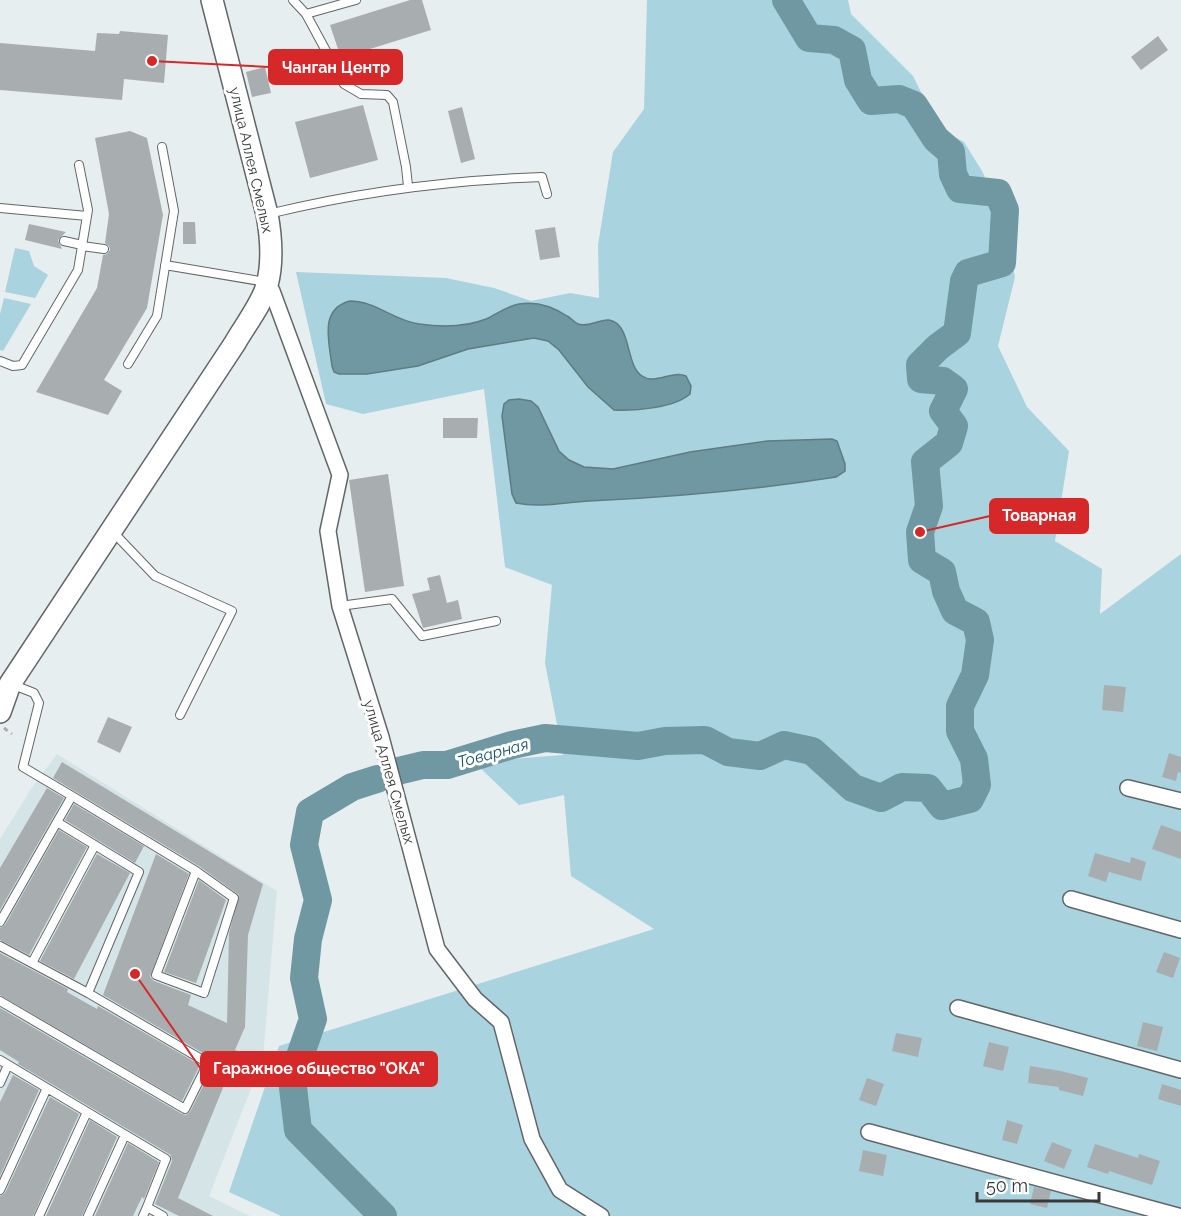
<svg xmlns="http://www.w3.org/2000/svg" width="1181" height="1216" font-family="Raleway,sans-serif">
  <rect width="100%" height="100%" fill="#e7eef0"/>
  <path fill="#d4e4e7" d="M 57,754 L 277,891 L 263,1058 L 209,1196 L 250,1216 L 0,1216 L 0,839 L 31,789 Z"/>
  <path fill="#a9d3de" d="M 647,0 L 848,0 L 851,14 L 913,76 L 939,128 L 964,142 L 982,171 L 1001,212 L 1015,277 L 998,346 L 1027,407 L 1069,451 L 1055,541 L 1102,569 L 1100,614 L 1181,554 L 1181,1216 L 281,1216 L 229,1192 L 279,1046 L 654,929 L 571,876 L 564,795 L 519,805 L 474,762 L 563,755 L 545,663 L 552,585 L 505,567 L 484,389 L 363,414 L 326,404 L 296,272 L 446,278 L 494,288 L 531,301 L 570,293 L 599,298 L 598,245 L 613,152 L 644,109 Z
    M 15,248 L 29,251 L 34,266 L 48,275 L 35,298 L 5,292 Z
    M 4,298 L 31,304 L 3,351 L 0,350 L 0,314 Z"/>
  <path fill="#6f98a2" stroke="#5e7c82" stroke-width="1.5" d="M 350,301 C 376,301 394,321 419,324 C 440,327 466,327 486,319 C 497,314 507,306 519,304 C 537,301 552,306 567,316 C 571,318 574,322 578,324 C 588,328 599,319 609,320 C 632,324 625,365 642,376 C 655,385 672,370 686,376 L 691,386 L 690,394 C 674,408 636,411 614,410 L 588,387 L 559,350 L 548,341 L 534,338 L 468,349 L 418,366 L 367,374 L 339,374 L 334,372 L 332,366 C 329,341 319,309 350,301 Z
    M 519,399 L 531,401 L 538,407 L 559,451 L 569,460 L 584,467 L 613,469 L 690,452 L 767,441 L 832,439 L 837,441 L 845,464 L 845,471 L 836,477 C 754,490 672,497 589,501 C 565,502 541,508 516,503 L 512,494 L 502,416 L 504,404 L 509,400 Z"/>
  <g fill="none" stroke-linecap="round" stroke-linejoin="round">
    <path stroke="#6f98a2" stroke-width="28" d="M 398,771 L 423,765 L 447,765 L 512,745 L 545,738 L 638,746 L 665,741 L 705,740 L 728,752 L 760,756 L 784,745 L 812,751 L 853,788 L 881,798 L 902,787 L 928,788 L 942,806 L 970,799 L 977,785 L 974,759 L 960,731 L 960,706 L 975,675 L 980,640 L 976,622 L 955,611 L 946,591 L 942,572 L 922,560 L 920,532 L 929,506 L 925,462 L 949,443 L 954,426 L 943,411 L 954,389 L 943,381 L 921,379 L 920,365 L 938,347 L 957,333 L 964,281 L 968,273 L 1002,263 L 1005,210 L 998,193 L 960,189 L 953,174 L 951,152 L 936,139 L 914,105 L 899,99 L 871,101 L 858,80 L 852,50 L 834,40 L 809,38 L 786,0
      M 377,779 L 352,787 L 310,812 L 304,845 L 318,900 L 308,939 L 304,978 L 313,1019 L 292,1079 L 298,1130 L 383,1216"/>
  </g>
  <path fill="#a8aeb0" d="M 410,0 L 422,0 L 431,30 L 341,58 L 330,25 Z
    M 120,31 L 168,35 L 164,83 L 124,79 L 122,100 L 0,90 L 0,43 L 95,51 L 97,33 L 119,34 Z
    M 1158,36 L 1168,50 L 1141,70 L 1131,57 Z
    M 265,67 L 271,93 L 252,97 L 246,72 Z
    M 363,105 L 378,160 L 310,178 L 295,122 Z
    M 462,107 L 475,159 L 461,163 L 448,111 Z
    M 130,131 L 147,138 L 163,215 L 147,308 L 104,380 L 122,391 L 108,415 L 36,392 L 97,288 L 103,255 L 107,254 L 110,250 L 109,246 L 105,243 L 109,214 L 95,138 Z
    M 183,222 L 195,222 L 196,244 L 183,244 Z
    M 29,224 L 66,232 L 58,240 L 62,249 L 25,240 Z
    M 555,227 L 560,257 L 540,260 L 535,230 Z
    M 443,418 L 478,418 L 477,438 L 443,438 Z
    M 388,474 L 404,586 L 365,592 L 349,480 Z
    M 440,575 L 447,603 L 458,600 L 462,619 L 423,628 L 412,594 L 430,590 L 427,578 Z
    M 1104,685 L 1126,687 L 1123,712 L 1102,710 Z
    M 108,717 L 132,727 L 120,753 L 97,742 Z
    M 1169,753 L 1181,757 L 1181,773 L 1178,772 L 1176,781 L 1162,777 Z
    M 62,762 L 263,884 L 248,935 L 245,1027 L 235,1050 L 238,1051 L 178,1198 L 213,1216 L 179,1216 L 155,1204 L 172,1161 L 171,1155 L 18,1064 L 19,1062 L 0,1050 L 0,1008 L 182,1114 L 186,1115 L 190,1112 L 213,1066 L 213,1059 L 103,995 L 156,854 L 189,874 L 150,977 L 154,981 L 191,995 L 188,1005 L 227,1023 L 229,933 L 239,895 L 199,866 L 53,778 Z
    M 47,788 L 64,798 L 0,910 L 0,868 Z
    M 74,804 L 144,846 L 135,863 L 65,820 Z
    M 1161,825 L 1181,832 L 1181,859 L 1152,849 Z
    M 59,830 L 87,847 L 29,955 L 0,940 L 0,928 L 5,925 Z
    M 1095,853 L 1130,863 L 1131,857 L 1146,862 L 1141,881 L 1109,872 L 1106,882 L 1088,876 Z
    M 97,854 L 130,873 L 74,979 L 40,961 Z
    M 199,880 L 226,900 L 196,983 L 164,972 Z
    M 1164,952 L 1180,958 L 1173,978 L 1156,972 Z
    M 0,953 L 68,989 L 67,992 L 97,1009 L 98,1006 L 200,1065 L 182,1101 L 0,995 Z
    M 1143,1022 L 1163,1027 L 1157,1051 L 1137,1046 Z
    M 896,1033 L 922,1038 L 918,1057 L 892,1051 Z
    M 989,1042 L 1009,1047 L 1003,1071 L 983,1066 Z
    M 1030,1066 L 1061,1071 L 1088,1078 L 1083,1096 L 1059,1090 L 1059,1087 L 1028,1083 Z
    M 13,1075 L 39,1090 L 0,1176 L 0,1102 Z
    M 867,1078 L 884,1084 L 876,1106 L 859,1100 Z
    M 1162,1084 L 1181,1090 L 1181,1106 L 1158,1099 Z
    M 50,1097 L 79,1114 L 33,1216 L 0,1216 L 0,1196 L 5,1193 Z
    M 90,1120 L 117,1137 L 82,1216 L 46,1216 Z
    M 1007,1120 L 1023,1125 L 1017,1144 L 1002,1140 Z
    M 1052,1142 L 1072,1150 L 1064,1169 L 1044,1161 Z
    M 128,1143 L 159,1162 L 144,1199 L 142,1197 L 133,1216 L 95,1216 Z
    M 1095,1144 L 1138,1158 L 1139,1154 L 1160,1161 L 1152,1185 L 1109,1171 L 1108,1174 L 1087,1167 Z
    M 863,1150 L 887,1155 L 883,1176 L 859,1171 Z
    M 1034,1187 L 1051,1191 L 1047,1208 L 1030,1204 Z"/>
  <g fill="none" stroke-linecap="round" stroke-linejoin="round">
    <g stroke="#616668" stroke-width="10">
      <path id="lane" d="M 293,0 L 306,14 L 356,0
        M 306,14 L 344,84 L 361,94 L 387,95 L 393,102 L 406,167 L 408,186
        M 0,208 L 87,216
        M 268,214 C 358,192 450,180 542,177 L 547,194
        M 64,241 L 82,245
        M 82,246 L 104,249
        M 165,265 L 266,282
        M 0,361 L 13,366 L 22,365 L 78,270 L 88,210 L 79,165
        M 128,364 L 157,316 L 174,211 L 162,147
        M 113,532 L 155,576 L 232,611 L 180,715
        M 340,606 L 392,599 L 422,636 L 496,621
        M 11,684 L 34,693 L 39,703 L 23,767 L 72,796
        M 57,822 L 72,796 L 196,871 L 156,975 L 204,993 L 234,898 L 196,871
        M 0,922 L 57,822 L 139,872 L 88,993 L 208,1063 L 185,1109 L 0,1001
        M 0,946 L 88,993
        M 32,963 L 95,845
        M 0,1060 L 166,1159 L 147,1207 L 163,1216
        M 0,1083 L 8,1065
        M 0,1190 L 47,1088
        M 39,1216 L 87,1112
        M 88,1216 L 125,1135
        M 143,1216 L 147,1207"/>
    </g>
    <g stroke="#616668" stroke-width="18">
      <path id="street" d="M 267,286 L 272,291 L 340,475 L 328,531 L 340,606 L 381,737 L 437,949 L 475,999 L 501,1022 L 532,1139 L 560,1190 L 601,1216
        M 1128,788 L 1181,801
        M 1071,899 L 1181,930
        M 958,1008 L 1181,1070
        M 869,1132 L 1178,1216"/>
    </g>
    <g stroke="#616668" stroke-width="24">
      <path id="secondary" d="M 0,712 L 10,684 L 235,343 C 244,327 263,302 267,285 C 273,263 271,236 267,214 L 212,0"/>
    </g>
    <path stroke="#a8adaf" stroke-width="3" stroke-dasharray="4.5 4.5" stroke-linecap="butt" d="M 4,728 L 12,734"/>
    <use href="#lane" stroke="#fff" stroke-width="8"/>
    <use href="#street" stroke="#fff" stroke-width="15"/>
    <use href="#secondary" stroke="#fff" stroke-width="21"/>
  </g>
  <g text-anchor="middle" dominant-baseline="central" stroke-width="6" stroke-linejoin="round" paint-order="stroke">
    <g font-size="15" fill="#363939" stroke="#fff">
      <text transform="translate(251 160) rotate(77)">улица Аллея Смелых</text>
      <text transform="translate(389 772) rotate(74)">улица Аллея Смелых</text>
    </g>
    <g font-size="16" font-style="italic" fill="#19535f" stroke="#fff">
      <text transform="translate(493 753) rotate(-15)">Товарная</text>
    </g>
  </g>
  <path fill="none" stroke="#d62828" stroke-width="2" d="M152 61L269 67M920 532L990 516M135 974L201 1069"/>
  <g fill="#d62828" stroke="#fff" stroke-width="2">
    <circle cx="152" cy="61" r="6"/>
    <circle cx="920" cy="532" r="6"/>
    <circle cx="135" cy="974" r="6"/>
  </g>
  <g fill="#d62828" stroke="#d62828" stroke-width="2">
    <rect x="269" y="50" width="133" height="34" rx="6"/>
    <rect x="990" y="499" width="98" height="34" rx="6"/>
    <rect x="201" y="1052" width="236" height="34" rx="6"/>
  </g>
  <g font-size="16" text-anchor="middle" font-weight="bold" fill="#fff">
    <text x="336" y="73">Чанган Центр</text>
    <text x="1039" y="521">Товарная</text>
    <text x="319" y="1074">Гаражное общество "ОКА"</text>
  </g>
  <path d="M977 1192v9h122v-9" fill="none" stroke="#363939" stroke-width="3"/>
  <text x="986" y="1192" font-size="18" fill="#363939" stroke="#ffffff" stroke-width="4.5" paint-order="stroke">50 m</text>
</svg>
